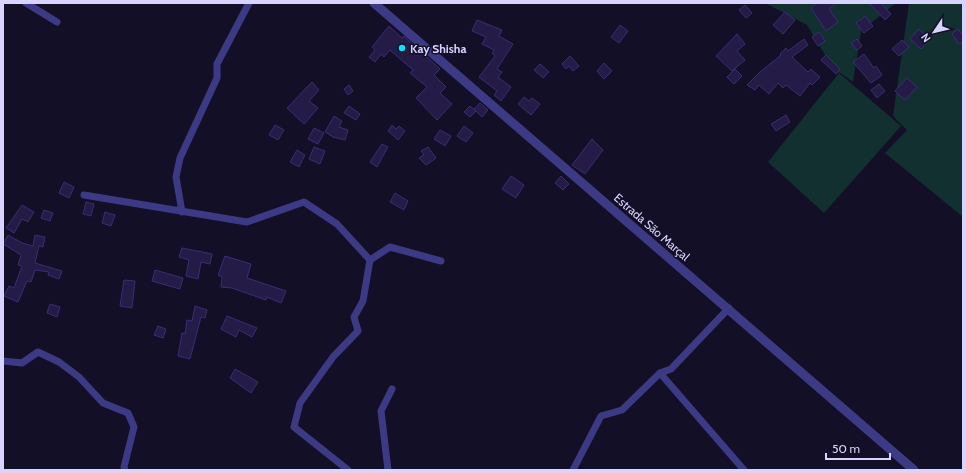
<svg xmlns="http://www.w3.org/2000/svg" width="966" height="473" font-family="Cabin,sans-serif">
  <rect width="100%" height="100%" fill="#130f26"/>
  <path fill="#12302f" d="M 765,3 L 896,3 L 861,31 L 853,82 L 833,68 L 807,25 Z
    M 909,3 L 963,3 L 963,217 L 885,153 L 907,130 L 893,116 Z
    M 839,73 L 901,126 L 824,213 L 768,162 Z"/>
  <path fill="#241b47" stroke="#3b2d73" d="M 817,3 L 836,3 L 829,9 L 838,22 L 826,31 L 811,8 Z
    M 869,3 L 881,3 L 891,14 L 885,20 Z
    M 745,5 L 752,13 L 746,18 L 739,10 Z
    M 785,12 L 795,20 L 783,34 L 773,25 Z
    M 865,16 L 873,26 L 864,33 L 856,23 Z
    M 477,20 L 502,30 L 499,36 L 513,44 L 497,69 L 502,72 L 498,77 L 511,87 L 501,101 L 494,95 L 497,91 L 479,77 L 495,56 L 492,53 L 494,50 L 482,44 L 486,37 L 472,31 Z
    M 620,25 L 628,31 L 619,43 L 611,37 Z
    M 389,26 L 402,38 L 404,36 L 440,69 L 434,75 L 446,87 L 440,93 L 452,104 L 437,120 L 416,98 L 427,87 L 410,73 L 413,70 L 390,50 L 384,57 L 381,54 L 375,62 L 369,57 L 375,50 L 372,47 Z
    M 919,29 L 930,39 L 921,49 L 910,39 Z
    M 958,29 L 963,36 L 963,41 L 959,44 L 952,34 Z
    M 819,32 L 825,41 L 818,46 L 812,37 Z
    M 737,34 L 745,44 L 737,51 L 745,60 L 732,71 L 716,56 Z
    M 804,39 L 808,45 L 792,57 L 808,72 L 811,69 L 820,77 L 812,85 L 810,83 L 800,96 L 786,85 L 783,88 L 778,83 L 769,94 L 759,85 L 755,90 L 747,85 L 760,72 L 781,55 L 780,54 L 786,48 L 788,51 Z
    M 857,39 L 862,46 L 857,50 L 851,43 Z
    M 902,40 L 909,47 L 899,56 L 892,49 Z
    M 864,54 L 874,68 L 876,66 L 882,75 L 871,83 L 853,62 Z
    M 826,55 L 840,69 L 836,74 L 821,60 Z
    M 570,56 L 579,66 L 573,71 L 569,66 L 566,69 L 562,64 Z
    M 604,63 L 612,71 L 604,79 L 597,71 Z
    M 540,64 L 549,72 L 543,78 L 534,70 Z
    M 735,69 L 742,76 L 734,84 L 727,77 Z
    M 907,78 L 917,87 L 905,100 L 895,91 Z
    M 312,82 L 319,90 L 309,101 L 318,108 L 304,124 L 287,108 Z
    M 879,84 L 885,91 L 877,98 L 871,90 Z
    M 349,85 L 353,91 L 348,95 L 344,89 Z
    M 524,97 L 529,101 L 532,98 L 540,104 L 531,115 L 518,104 Z
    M 480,103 L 488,110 L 482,117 L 474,109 Z
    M 349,106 L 360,114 L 356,120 L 344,113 Z
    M 470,106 L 476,111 L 470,117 L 464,112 Z
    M 786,115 L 790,122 L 776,131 L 771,124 Z
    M 334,116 L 342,121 L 339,127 L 348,130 L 345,140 L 333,137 L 325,132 Z
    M 275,125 L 284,130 L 278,140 L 269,135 Z
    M 392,125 L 396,129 L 399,126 L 405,131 L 398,140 L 388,131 Z
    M 464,126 L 473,133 L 466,142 L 457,136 Z
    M 314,128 L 324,133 L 318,144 L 308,139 Z
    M 440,130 L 451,136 L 445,146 L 434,139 Z
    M 592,139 L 603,150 L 585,174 L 572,165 Z
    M 382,144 L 388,147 L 377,167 L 370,162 Z
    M 314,147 L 325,151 L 320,164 L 309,159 Z
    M 428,147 L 436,158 L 426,165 L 419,158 L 424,155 L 421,151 Z
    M 297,150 L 305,155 L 299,167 L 290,162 Z
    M 511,176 L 524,185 L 516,198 L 502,189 Z
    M 561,176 L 569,184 L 563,190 L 555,183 Z
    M 64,182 L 74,187 L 69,198 L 59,193 Z
    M 395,193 L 408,201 L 404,210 L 390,202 Z
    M 86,202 L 94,204 L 91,216 L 83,214 Z
    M 22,205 L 34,212 L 28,222 L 22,219 L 14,233 L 6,228 Z
    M 44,210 L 53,213 L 50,221 L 41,218 Z
    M 105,212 L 115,215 L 111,226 L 102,223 Z
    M 8,235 L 22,243 L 33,246 L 35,235 L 45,237 L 43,247 L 39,246 L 35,263 L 62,271 L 59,279 L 48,275 L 49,272 L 35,270 L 31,282 L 27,281 L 18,302 L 4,296 L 9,286 L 14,288 L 22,266 L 18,265 L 21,255 L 3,244 Z
    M 182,248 L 212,254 L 210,264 L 201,262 L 198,279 L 186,276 L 189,260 L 179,257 Z
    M 225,256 L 251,264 L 247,278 L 286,291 L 281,303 L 267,297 L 266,300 L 232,288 L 221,287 L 222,277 L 218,275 Z
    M 155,270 L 183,278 L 180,289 L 152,281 Z
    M 124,280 L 135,281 L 132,308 L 120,306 Z
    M 50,304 L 60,307 L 57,317 L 47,313 Z
    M 195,306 L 207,310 L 205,318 L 201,317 L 190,359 L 178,356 L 182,333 L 185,334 L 187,320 L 192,321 Z
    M 227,316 L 257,328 L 252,337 L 239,330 L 236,337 L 221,329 Z
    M 158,326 L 166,329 L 163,338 L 154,335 Z
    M 235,369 L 258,382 L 251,393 L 230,378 Z"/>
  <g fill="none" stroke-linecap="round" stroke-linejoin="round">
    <path stroke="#3d3a85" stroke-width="7" d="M 26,3 L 57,22
      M 84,195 L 247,222 L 304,202 L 337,224 L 370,260 L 363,301 L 354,317 L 358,331 L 333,357 L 300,403 L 294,427 L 348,470
      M 182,212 L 176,177 L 180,158 L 217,78 L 217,64 L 249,3
      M 370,260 L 390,247 L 441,261
      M 3,361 L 22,363 L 38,352 L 59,362 L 79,377 L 103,403 L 128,413 L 134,427 L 124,467 L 125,470
      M 660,373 L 744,470
      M 388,470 L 381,411 L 392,389
      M 573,470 L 601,416 L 622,410 L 660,373 L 671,369 L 729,308"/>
    <path stroke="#3d3a85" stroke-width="9" d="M 374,3 L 914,470"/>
  </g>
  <circle fill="#00e5ff" stroke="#130f26" stroke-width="1.5" cx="402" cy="48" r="4"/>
  <g text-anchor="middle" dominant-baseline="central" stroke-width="3" stroke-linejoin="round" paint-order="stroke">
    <g font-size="12" font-weight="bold" fill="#d9d4ff" stroke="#130f26" text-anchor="start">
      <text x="410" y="48">Kay Shisha</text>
    </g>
    <g font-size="12" fill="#d9d4ff" stroke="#130f26">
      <text transform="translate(652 227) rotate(41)">Estrada São Marçal</text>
    </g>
  </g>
  <rect width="966" height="473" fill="none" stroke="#d9d4ff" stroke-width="8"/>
  <g transform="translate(934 32) rotate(235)" stroke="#130f26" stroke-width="3" paint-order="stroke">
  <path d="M0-3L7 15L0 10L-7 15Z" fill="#d9d4ff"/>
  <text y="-6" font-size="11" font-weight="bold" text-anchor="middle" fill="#d9d4ff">N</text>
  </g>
  <path d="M826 453v6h64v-6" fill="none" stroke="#d9d4ff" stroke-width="2"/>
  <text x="832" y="453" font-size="12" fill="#d9d4ff" stroke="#130f26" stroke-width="3" paint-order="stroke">50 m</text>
</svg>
